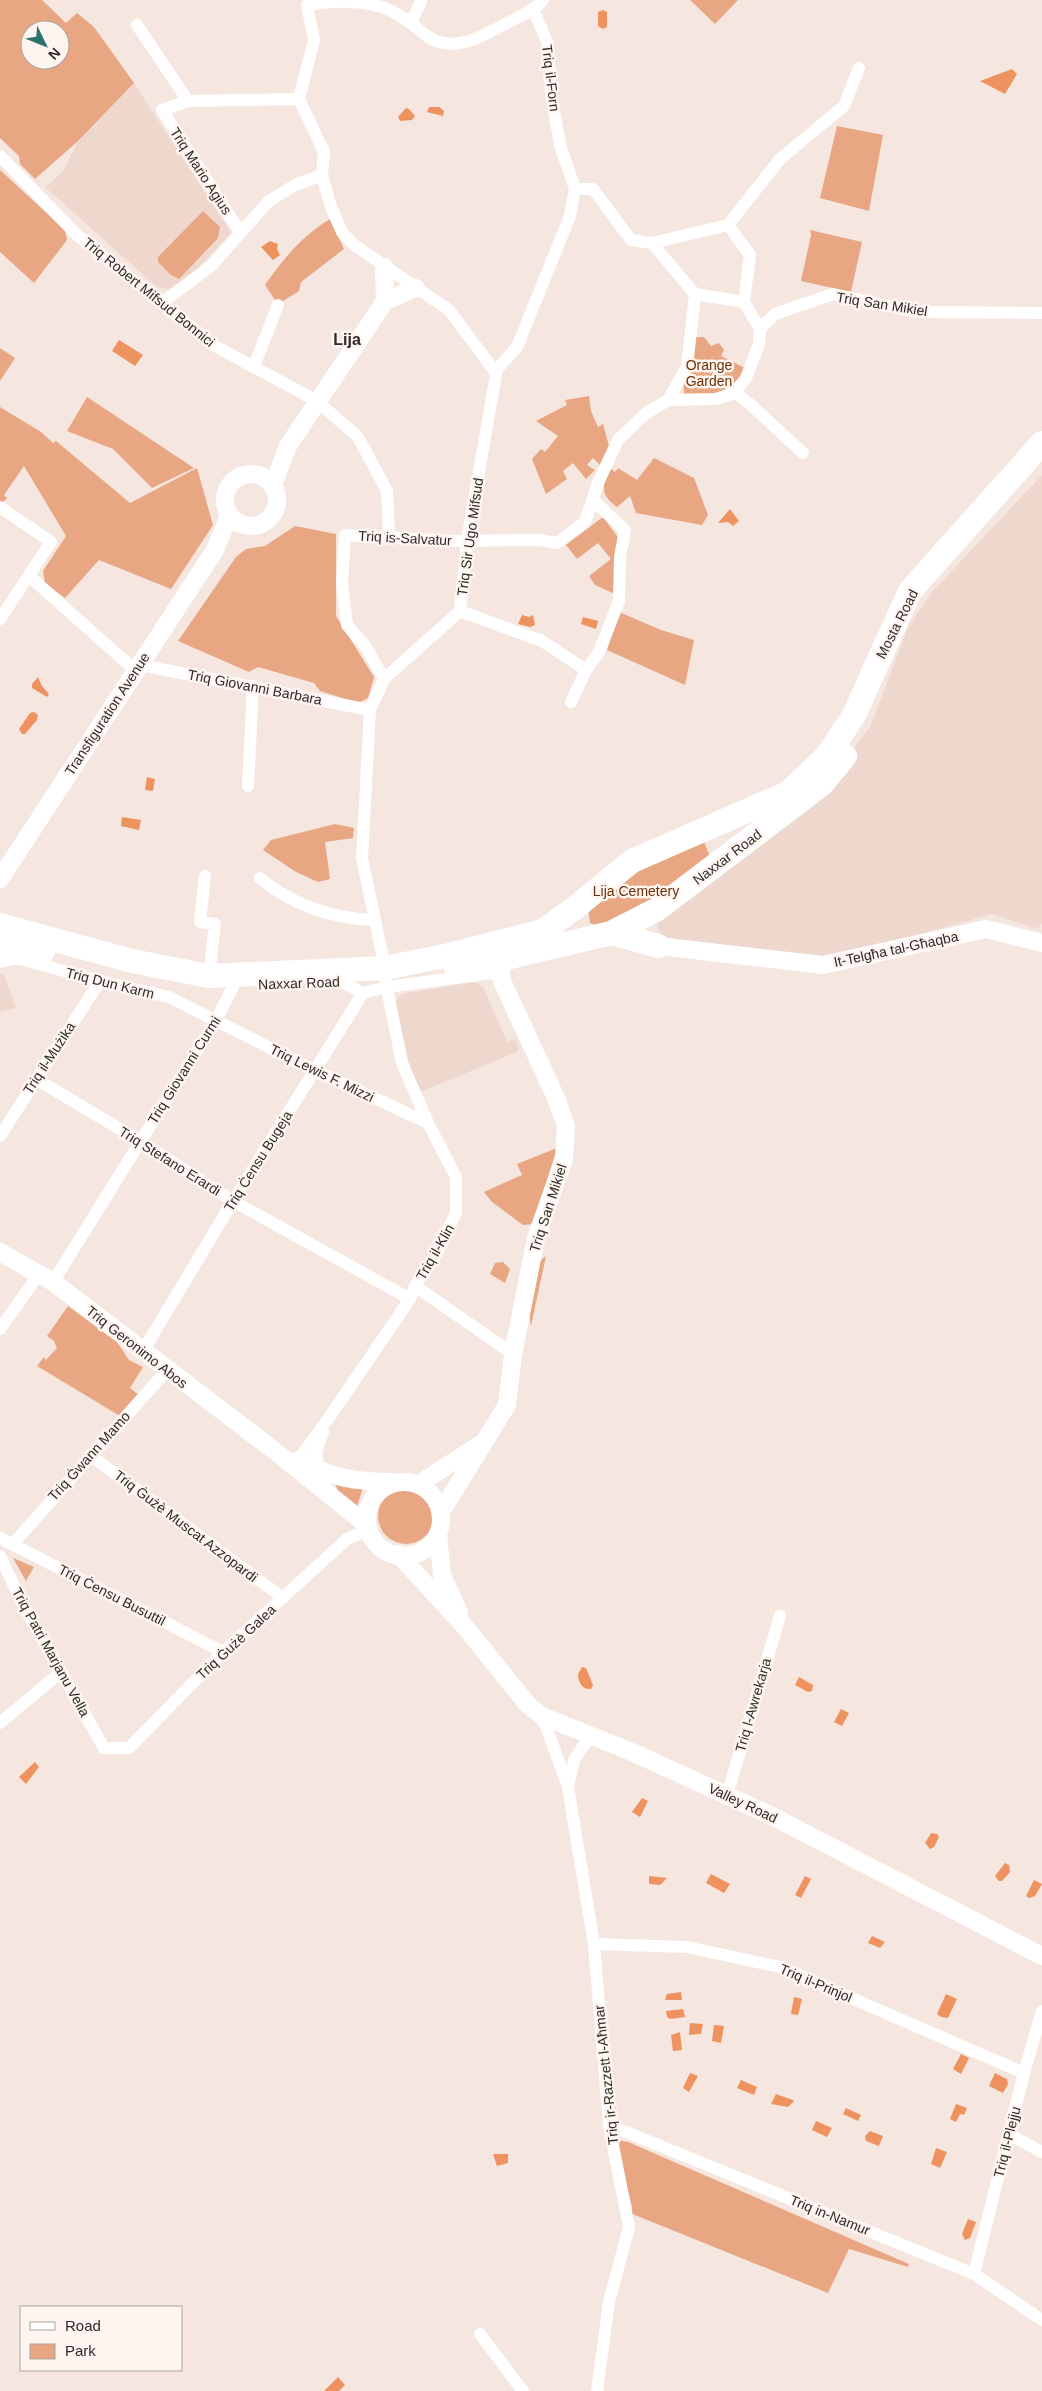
<svg xmlns="http://www.w3.org/2000/svg" width="1042" height="2391" font-family="Helvetica,sans-serif">
  <rect width="100%" height="100%" fill="#f5e6df"/>
  <path fill="#eed8ce" d="M 134,83 L 231,233 L 194,272 L 168,289 L 157,287 L 45,187 L 63,172 L 78,141 Z
    M 1042,475 L 1042,923 L 1037,929 L 992,914 L 827,960 L 663,938 L 656,923 L 842,764 L 870,727 L 908,628 L 931,593 Z
    M 4,974 L 16,1008 L 0,1012 L 0,975 Z
    M 475,982 L 483,987 L 507,1042 L 515,1038 L 519,1051 L 420,1092 L 408,1060 L 396,1001 L 402,994 Z"/>
  <path fill="#e8a682" fill-rule="evenodd" d="M 0,0 L 42,0 L 66,23 L 77,13 L 94,27 L 134,83 L 78,141 L 35,179 L 20,164 L 19,156 L 0,138 ZM 30,30 L 60,30 L 60,60 L 30,60 Z
    M 690,0 L 738,0 L 715,24 Z
    M 837,126 L 883,135 L 869,211 L 820,198 Z
    M 0,170 L 65,230 L 67,240 L 34,283 L 0,252 Z
    M 203,211 L 220,227 L 218,238 L 179,279 L 171,275 L 158,262 L 158,257 Z
    M 330,219 L 344,249 L 301,282 L 299,291 L 280,303 L 275,300 L 265,285 C 284,258 302,236 330,219 Z
    M 810,230 L 862,242 L 851,292 L 801,281 L 811,235 Z
    M 693,337 L 704,337 L 711,346 L 719,343 L 724,350 L 721,356 L 747,369 C 728,393 715,395 685,397 L 683,383 Z
    M 0,348 L 15,358 L 0,381 Z
    M 589,396 L 591,411 L 598,427 L 603,424 L 609,446 L 600,465 L 593,458 L 587,465 L 595,470 L 586,479 L 573,463 L 563,471 L 567,479 L 546,494 L 532,459 L 541,449 L 545,452 L 558,436 L 536,421 L 567,405 L 565,400 Z
    M 87,397 L 194,468 L 152,488 L 113,449 L 67,431 Z
    M 0,407 L 41,432 L 53,443 L 56,441 L 130,503 L 197,468 L 213,525 L 171,589 L 99,560 L 65,598 L 45,583 L 43,571 L 66,536 L 24,466 L 4,495 L 7,498 L 0,505 Z
    M 654,458 L 694,478 L 708,515 L 702,525 L 636,513 L 630,496 L 617,507 C 599,494 603,487 609,467 L 615,472 L 618,468 L 637,480 Z
    M 603,517 L 628,551 L 625,555 L 615,594 L 595,585 L 589,576 L 611,559 L 598,543 L 577,559 L 566,545 Z
    M 295,526 L 336,534 L 336,616 L 374,677 L 368,698 L 358,703 L 320,691 L 314,683 L 258,667 L 249,672 L 178,641 L 236,557 L 246,549 L 265,546 Z
    M 619,612 L 661,630 L 694,640 L 685,685 L 607,650 Z
    M 335,824 L 354,828 L 353,838 L 325,842 L 330,879 L 318,882 L 296,872 L 263,850 L 271,840 Z
    M 704,842 L 710,857 L 666,894 L 604,927 L 590,923 L 588,907 L 630,875 Z
    M 557,1148 L 534,1224 L 523,1225 L 492,1202 L 484,1192 L 522,1175 L 517,1164 Z
    M 546,1256 L 531,1326 L 529,1314 L 538,1263 Z
    M 503,1262 L 510,1269 L 505,1283 L 490,1274 L 495,1263 Z
    M 68,1306 L 117,1342 L 129,1360 L 143,1367 L 130,1388 L 139,1395 L 120,1416 L 37,1366 L 44,1357 L 46,1360 L 57,1348 L 54,1341 L 47,1336 Z
    M 335,1483 L 363,1488 L 356,1509 L 340,1496 Z
    M378 1516a28 28 0 1 1 56 0a28 28 0 1 1-56 0Z
    M 13,1558 L 34,1567 L 26,1581 Z
    M 616,2140 L 628,2142 L 909,2264 L 908,2267 L 849,2249 L 828,2293 L 630,2213 L 632,2208 Z"/>
  <path fill="#ee935f" d="M 603,10 L 607,12 L 607,27 L 603,29 L 598,26 L 598,12 Z
    M 1012,69 L 1017,74 L 1005,94 L 980,81 Z
    M 429,107 L 439,107 L 444,111 L 443,116 L 427,112 Z
    M 406,108 L 409,109 L 415,116 L 412,120 L 400,121 L 398,117 Z
    M 270,241 L 278,244 L 277,249 L 280,255 L 273,260 L 261,247 Z
    M 119,340 L 143,355 L 135,366 L 112,351 Z
    M 730,509 L 739,521 L 733,526 L 728,522 L 718,523 Z
    M 522,615 L 529,617 L 533,615 L 535,625 L 530,627 L 518,624 Z
    M 583,617 L 598,621 L 596,629 L 581,624 Z
    M 38,677 L 42,686 L 49,694 L 47,697 L 32,688 L 32,684 Z
    M 34,712 L 38,715 L 37,720 L 25,734 L 22,734 L 19,729 L 30,713 Z
    M 147,777 L 155,779 L 153,791 L 145,790 Z
    M 122,817 L 141,820 L 139,830 L 121,826 Z
    M 582,1667 L 586,1668 L 593,1685 L 591,1689 C 582,1690 578,1682 578,1674 Z
    M 799,1677 L 813,1685 L 812,1691 L 808,1692 L 795,1685 Z
    M 841,1709 L 849,1713 L 842,1726 L 834,1722 Z
    M 35,1762 L 39,1767 L 26,1784 L 19,1777 Z
    M 642,1798 L 648,1801 L 640,1817 L 632,1812 Z
    M 931,1833 L 937,1834 L 939,1837 L 934,1847 L 930,1849 L 925,1843 Z
    M 1005,1863 L 1009,1865 L 1010,1872 L 1002,1881 L 999,1881 L 995,1876 Z
    M 711,1874 L 730,1884 L 724,1893 L 706,1883 Z
    M 649,1876 L 667,1878 L 660,1885 L 649,1884 Z
    M 805,1876 L 811,1879 L 801,1898 L 795,1895 Z
    M 1034,1880 L 1042,1884 L 1035,1896 L 1029,1898 L 1026,1896 Z
    M 872,1936 L 885,1942 L 880,1948 L 868,1943 Z
    M 681,1992 L 682,2000 L 665,2000 L 667,1994 Z
    M 946,1994 L 957,1999 L 948,2018 L 941,2017 L 937,2014 Z
    M 794,1997 L 802,1999 L 798,2015 L 791,2014 Z
    M 683,2009 L 685,2017 L 670,2019 L 667,2017 L 666,2011 Z
    M 690,2023 L 703,2024 L 701,2034 L 689,2035 Z
    M 714,2025 L 724,2026 L 721,2043 L 712,2041 Z
    M 680,2032 L 682,2050 L 673,2051 L 671,2035 Z
    M 961,2054 L 969,2058 L 961,2074 L 953,2069 Z
    M 690,2073 L 698,2076 L 689,2092 L 683,2088 Z
    M 995,2073 L 1007,2079 L 1008,2084 L 1003,2093 L 989,2086 Z
    M 741,2080 L 757,2087 L 754,2095 L 737,2088 Z
    M 776,2094 L 793,2100 L 794,2101 L 788,2107 L 771,2104 Z
    M 956,2104 L 967,2108 L 964,2115 L 960,2114 L 956,2122 L 950,2119 Z
    M 846,2108 L 861,2115 L 858,2121 L 843,2114 Z
    M 816,2121 L 832,2128 L 827,2137 L 812,2130 Z
    M 870,2131 L 883,2136 L 879,2146 L 866,2141 L 865,2136 Z
    M 936,2148 L 947,2152 L 940,2168 L 931,2164 Z
    M 493,2154 L 508,2154 L 508,2163 L 497,2166 Z
    M 968,2219 L 976,2222 L 970,2238 L 965,2240 L 962,2234 Z
    M 338,2377 L 345,2385 L 339,2391 L 324,2391 Z"/>
  <g fill="none" stroke-linecap="round" stroke-linejoin="round">
    <path stroke="#fff" stroke-width="12" d="M 307,5 L 314,40 L 299,99 L 324,152 L 322,175 L 331,207 L 342,232 L 354,245 L 449,310 L 496,373
      M 307,5 C 333,1 356,0 382,7 C 399,13 413,25 427,36 C 453,54 481,37 505,24 C 518,17 534,11 543,0
      M 411,22 L 421,2
      M 137,25 L 188,101
      M 0,156 L 78,236 L 215,346 L 317,401 L 358,437 L 387,491 L 389,537
      M 575,189 L 593,189 L 631,240 L 652,243 L 728,225 L 750,255 L 744,302 L 760,329
      M 728,225 L 780,159 L 844,106 L 859,68
      M 240,232 L 162,110 L 188,101 L 299,99
      M 652,243 L 695,294 L 744,302
      M 162,303 L 211,266 L 269,201 L 295,185 L 322,175
      M 760,329 L 775,314 L 833,294 L 916,312 L 1042,313
      M 254,366 L 278,305
      M 735,393 L 750,404 L 803,453
      M 668,400 L 687,367 L 695,294
      M 29,576 L 136,671
      M 460,611 L 542,641 L 586,670
      M 0,619 L 51,542 L 0,507
      M 140,665 L 370,710
      M 384,679 L 366,647 L 347,625 L 342,583 L 345,535 L 451,541 L 539,540 L 557,543 L 585,522 L 598,483 L 618,440 L 645,414 L 668,400 L 716,399 L 735,393 L 746,378 L 759,344 L 760,329
      M 571,702 L 586,670 L 599,652 L 619,601 L 620,557 L 625,530 L 594,501
      M 248,786 L 253,686
      M 205,876 L 200,922 L 215,924 L 209,976
      M 260,878 C 291,905 335,919 375,920
      M 0,962 L 17,958 L 100,981 L 169,997 L 314,1070 L 428,1123
      M 385,968 L 362,858 L 370,710 L 384,679 L 460,611 L 467,540 L 497,369 L 517,347 L 570,216 L 575,189 L 560,145 L 551,93 L 548,44 L 533,9
      M 363,993 L 387,987 L 493,973
      M 36,1079 L 140,1141 L 233,1201 L 410,1299
      M 0,1136 L 100,981
      M 53,1282 L 216,1020 L 234,985
      M 415,1286 L 513,1354
      M 0,1329 L 39,1274
      M 143,1351 L 233,1201 L 363,993 L 342,982
      M 90,1455 L 283,1598
      M 298,1460 L 326,1422 L 410,1299 L 415,1286 L 437,1253 L 456,1213 L 456,1177 L 428,1123 L 402,1063 L 385,979
      M 319,1472 L 316,1452 L 323,1432
      M 0,1538 L 223,1652
      M 13,1544 L 167,1370
      M 0,1556 L 23,1605 L 104,1748 L 129,1748 L 223,1652 L 347,1539 L 368,1530
      M 542,1716 L 568,1786 L 574,1824 L 594,1944 L 609,2125 L 629,2227 L 609,2302 L 597,2391
      M 0,1723 L 61,1672
      M 568,1786 L 574,1760 L 590,1736
      M 727,1795 L 780,1616
      M 594,1944 L 687,1947 L 780,1967 L 1024,2073
      M 609,2125 L 974,2274 L 1042,2320
      M 1010,2135 L 1042,2152
      M 974,2274 L 1024,2073 L 1042,2011
      M 480,2334 L 523,2391"/>
    <path stroke="#fff" stroke-width="18" d="M 384,267 L 385,301
      M 385,301 L 416,288
      M225 500a26 26 0 1 1 52 0a26 26 0 1 1-52 0Z
      M 273,485 L 288,446 L 385,301
      M 0,879 L 215,550 L 229,516
      M 658,946 L 823,965 L 986,929 L 1042,943
      M 0,1252 L 53,1282 L 271,1448 L 367,1525
      M 299,1460 C 330,1478 357,1482 393,1482
      M367 1519a37 37 0 1 1 74 0a37 37 0 1 1-74 0Z
      M 419,1484 L 479,1445
      M 441,1512 L 507,1405 L 513,1354 L 536,1238 L 564,1159 L 566,1126 L 556,1098 L 502,981 L 500,972 L 506,958
      M 438,1534 L 442,1575 L 459,1613
      M 398,1554 L 466,1628 L 528,1705 L 542,1716 L 632,1752 L 772,1816 L 1042,1956"/>
    <path stroke="#fff" stroke-width="24" d="M 0,925 L 132,961 L 209,976 L 385,968 L 449,955 L 543,931 L 576,907 L 632,861 L 788,793 L 827,756 L 854,715 L 910,591 L 1042,443
      M 611,933 L 658,946
      M 0,948 L 12,946 L 43,951
      M 456,968 L 506,958 L 611,933 L 656,910 L 821,785 L 845,756"/>
  </g>
  <g text-anchor="middle" dominant-baseline="central" stroke-width="5" stroke-linejoin="round" paint-order="stroke">
    <g font-size="14" fill="#2f2a27" stroke="#fef5f0">
      <text transform="translate(551 78) rotate(83)">Triq il-Forn</text>
      <text transform="translate(201 171) rotate(57)">Triq Mario Agius</text>
      <text transform="translate(149 292) rotate(39)">Triq Robert Mifsud Bonnici</text>
      <text transform="translate(882 304) rotate(9)">Triq San Mikiel</text>
      <text transform="translate(470 537) rotate(-82)">Triq Sir Ugo Mifsud</text>
      <text transform="translate(405 538) rotate(3)">Triq is-Salvatur</text>
      <text transform="translate(897 624) rotate(-63)">Mosta Road</text>
      <text transform="translate(255 687) rotate(11)">Triq Giovanni Barbara</text>
      <text transform="translate(107 714) rotate(-57)">Transfiguration Avenue</text>
      <text transform="translate(727 857) rotate(-37)">Naxxar Road</text>
      <text transform="translate(896 949) rotate(-12)">It-Telgħa tal-Għaqba</text>
      <text transform="translate(110 983) rotate(14)">Triq Dun Karm</text>
      <text transform="translate(299 983) rotate(-2)">Naxxar Road</text>
      <text transform="translate(49 1058) rotate(-57)">Triq il-Mużika</text>
      <text transform="translate(184 1070) rotate(-58)">Triq Giovanni Curmi</text>
      <text transform="translate(322 1073) rotate(26)">Triq Lewis F. Mizzi</text>
      <text transform="translate(170 1161) rotate(32)">Triq Stefano Erardi</text>
      <text transform="translate(258 1161) rotate(-58)">Triq Ċensu Bugeja</text>
      <text transform="translate(548 1208) rotate(-72)">Triq San Mikiel</text>
      <text transform="translate(435 1252) rotate(-60)">Triq il-Klin</text>
      <text transform="translate(137 1347) rotate(38)">Triq Geronimo Abos</text>
      <text transform="translate(89 1456) rotate(-48)">Triq Ġwann Mamo</text>
      <text transform="translate(186 1526) rotate(37)">Triq Ġużè Muscat Azzopardi</text>
      <text transform="translate(112 1595) rotate(27)">Triq Ċensu Busuttil</text>
      <text transform="translate(236 1642) rotate(-43)">Triq Ġużè Galea</text>
      <text transform="translate(51 1652) rotate(61)">Triq Patri Marjanu Vella</text>
      <text transform="translate(753 1705) rotate(-74)">Triq l-Awrekarja</text>
      <text transform="translate(743 1803) rotate(25)">Valley Road</text>
      <text transform="translate(816 1983) rotate(23)">Triq il-Prinjol</text>
      <text transform="translate(606 2075) rotate(-96)">Triq ir-Razzett l-Aħmar</text>
      <text transform="translate(1007 2142) rotate(-76)">Triq il-Plejju</text>
      <text transform="translate(830 2215) rotate(22)">Triq in-Namur</text>
    </g>
    <g font-size="14" fill="#6b3109" stroke="#fef5f0">
      <text x="709" y="365">Orange<tspan x="709" dy="16">Garden</tspan></text>
      <text x="636" y="891">Lija Cemetery</text>
    </g>
    <g font-size="16" font-weight="bold" fill="#2f2a27" stroke="#fef5f0">
      <text x="347" y="339">Lija</text>
    </g>
  </g>
  <rect x="20" y="2306" width="162" height="65" fill="#fef5f0" stroke="#aba4a0"/>
  <rect x="30" y="2322" width="25" height="8" fill="#ffffff" stroke="#aba4a0"/>
  <text x="65" y="2331" font-size="15" fill="#2f2a27">Road</text>
  <rect x="30" y="2344" width="25" height="15" fill="#e8a682" stroke="#aba4a0"/>
  <text x="65" y="2356" font-size="15" fill="#2f2a27">Park</text>
  <g transform="translate(45 45) rotate(133)"><circle r="24" fill="#fef5f0" stroke="#aba4a0"/>
  <path d="M0-4L9 19L0 12L-9 19Z" fill="#2a726a"/>
  <text y="-8" font-size="14" font-weight="bold" text-anchor="middle" fill="#2f2a27">N</text>
  </g>
</svg>
